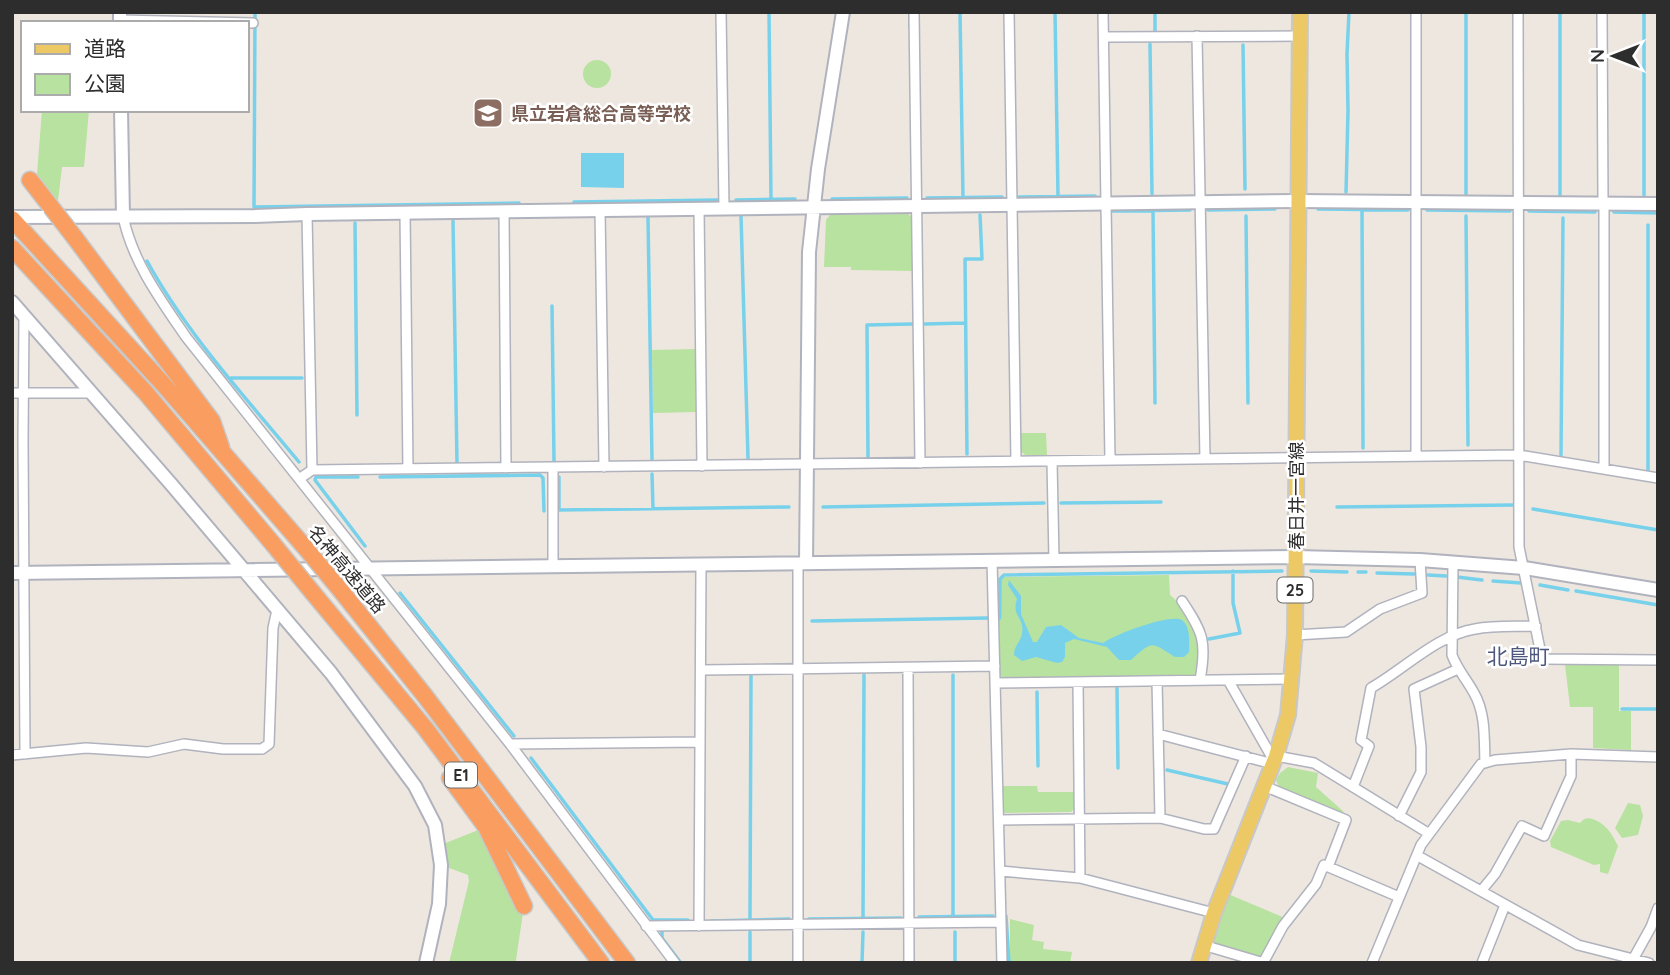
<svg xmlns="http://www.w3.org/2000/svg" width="1670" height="975" font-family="Quicksand,'Noto Sans JP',sans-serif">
  <rect width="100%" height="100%" fill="#eee7e0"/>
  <path fill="#b8e29f" d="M583 74a14 14 0 1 1 28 0a14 14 0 1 1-28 0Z
    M 42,110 L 89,110 L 84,167 L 62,167 L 58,201 L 37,174 Z
    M 908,214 L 913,218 L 913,271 L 851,270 L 851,267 L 824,267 L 826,220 L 830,215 Z
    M 695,349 L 696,412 L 653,413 L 652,350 Z
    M 1020,433 L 1046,433 L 1047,455 L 1025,455 L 1020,450 Z
    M 1169,575 L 1170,595 L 1177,601 L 1198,636 L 1197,677 L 1003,678 L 1000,675 L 999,619 L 1002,619 L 1001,580 L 1004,577 Z
    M 1565,665 L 1619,665 L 1619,711 L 1631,711 L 1631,750 L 1593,748 L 1593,707 L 1570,707 Z
    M 1288,767 L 1318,773 L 1316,787 L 1344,812 L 1337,812 L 1279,787 L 1276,780 L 1280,773 Z
    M 1002,786 L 1037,786 L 1038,792 L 1075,792 L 1075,808 L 1071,812 L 1005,813 L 1002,810 Z
    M 1628,803 L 1640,805 L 1643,816 L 1638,835 L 1622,838 L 1615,828 Z
    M 1589,818 C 1605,822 1611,832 1618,846 L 1608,874 L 1600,872 L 1600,864 L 1594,865 L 1551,847 L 1550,841 L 1561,821 L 1568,820 L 1580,823 L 1584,819 Z
    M 486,827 L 524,906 L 516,960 L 514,963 L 449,963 L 469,881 L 468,875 L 441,865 L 438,846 Z
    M 1228,894 L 1285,918 L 1261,959 L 1211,944 Z
    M 1010,919 L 1034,925 L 1032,940 L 1044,942 L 1043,949 L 1072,952 L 1070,963 L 1010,963 Z"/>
  <path fill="#78d1eb" d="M 581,153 L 624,153 L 624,188 L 581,187 Z
    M 1009,580 L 1021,596 L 1021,614 L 1033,642 L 1037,642 L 1046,627 L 1061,625 L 1079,638 L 1103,643 C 1113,635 1170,613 1182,620 C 1191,627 1189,642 1189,652 L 1184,657 L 1175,657 C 1150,642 1154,640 1131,660 L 1119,660 L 1107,647 L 1074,639 L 1065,643 L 1065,657 L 1062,662 L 1057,663 L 1036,657 L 1022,661 L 1014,655 C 1014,645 1021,642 1022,633 C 1025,618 1011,616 1017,599 L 1008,585 Z"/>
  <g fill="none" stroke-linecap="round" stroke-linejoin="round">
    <path stroke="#78d1eb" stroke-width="3.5" d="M 255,12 L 254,207 L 519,203
      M 769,12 L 771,200
      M 910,12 L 910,28
      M 960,12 L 963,198
      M 1055,12 L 1058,196
      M 1155,12 L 1155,32
      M 1466,12 L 1466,194
      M 1560,12 L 1560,196
      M 1644,12 L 1644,195
      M 1150,44 L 1152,194
      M 1243,45 L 1245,189
      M 1346,192 L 1348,111 L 1347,54 L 1349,12
      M 1019,197 L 1095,196
      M 927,198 L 1002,197
      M 832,199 L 907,198
      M 736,200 L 795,199
      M 574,202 L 717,200
      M 1318,209 L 1408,210
      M 1362,209 L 1363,448
      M 1208,210 L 1275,209
      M 1427,210 L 1510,211
      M 1113,211 L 1190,210
      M 1153,211 L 1155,403
      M 1529,211 L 1595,212
      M 1614,212 L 1658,213
      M 741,216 L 748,458
      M 1246,216 L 1248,403
      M 1466,216 L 1468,445
      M 648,218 L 652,459
      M 453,221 L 457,464
      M 355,223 L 357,415
      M 147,261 C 187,334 246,398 299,462
      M 552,306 L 554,461
      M 925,324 L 965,323
      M 231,378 L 302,378
      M 967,454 L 965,259 L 982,259 L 980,215
      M 1561,455 L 1563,218
      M 868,458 L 867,325 L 912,324
      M 1648,471 L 1648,225
      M 652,474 L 653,509
      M 358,477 L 316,477 L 315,480 L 365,546
      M 380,477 L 540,475 L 543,478 L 544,511
      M 559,477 L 559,510 L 789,507
      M 1061,503 L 1161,502
      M 823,507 L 1044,503
      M 1337,507 L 1513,505
      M 1533,509 L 1658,530
      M 1311,571 L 1347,572
      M 1358,572 L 1366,572
      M 1377,573 L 1414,574
      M 1428,575 L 1446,576
      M 1457,577 L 1482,580
      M 1493,581 L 1521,583
      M 1540,585 L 1568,590
      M 1576,591 L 1658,605
      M 400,593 L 514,736
      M 1000,618 L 1000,579 L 1004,575 L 1282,571
      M 812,621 L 988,618
      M 1209,639 L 1240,633 L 1233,603 L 1233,571
      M 953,675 L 953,917
      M 1117,688 L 1118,768
      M 1037,692 L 1038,766
      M 1622,709 L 1658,709
      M 531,758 L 653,920 L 688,920
      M 1167,770 L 1228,784
      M 1006,916 L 1009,963
      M 919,917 L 993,916
      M 863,918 L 864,675
      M 809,919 L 901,918
      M 750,920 L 751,676
      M 711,921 L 789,919
      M 662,932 L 662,938 L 681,963
      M 750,932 L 750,963
      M 862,963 L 863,932
      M 955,963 L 955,932"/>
    <g stroke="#b0b3bd" stroke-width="12">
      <path id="street" d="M 721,12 L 724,208
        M 914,12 L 920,463
        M 1009,12 L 1016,461
        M 1103,12 L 1110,460
        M 1416,12 L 1416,455
        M 1518,12 L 1519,547 L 1542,659 L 1658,660
        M 1602,12 L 1603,203
        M 120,20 L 253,23
        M 1197,36 L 1205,459
        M 1104,37 L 1300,36
        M 699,209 L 702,466
        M 600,210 L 604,467
        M 504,211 L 506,468
        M 405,212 L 408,469
        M 307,214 L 312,470
        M 123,216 C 132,261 160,299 186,337 L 510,744 L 675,963
        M 24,315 L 23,442 L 25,754
        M 12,393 L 93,393
        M 1052,461 L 1054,560
        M 553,467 L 553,566
        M 1604,469 L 1604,203
        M 299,479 L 312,470 L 1519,455 L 1658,478
        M 992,560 L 1002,963
        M 1453,563 L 1452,655 C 1457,669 1467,680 1474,693 C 1486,714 1484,739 1485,763
        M 1182,601 C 1203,632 1207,642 1200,680
        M 1295,635 L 1346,632 L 1380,609 L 1422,593 L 1420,560
        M 908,668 L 909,963
        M 701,670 L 995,666
        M 1228,680 L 1274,761
        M 1157,681 L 1160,818
        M 1078,682 L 1080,878 L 1214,913
        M 995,683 L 1293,679
        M 1158,734 L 1273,764
        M 510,744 L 700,742
        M 12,755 L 86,748 L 148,752 L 184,744 L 223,749 L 262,749 L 269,744 L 273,628 L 277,610
        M 1276,756 L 1314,763 L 1428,833
        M 1264,786 L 1346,820 L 1328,867
        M 1353,787 L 1369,746 L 1361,740 L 1371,688 C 1403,670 1437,635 1475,629 C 1495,625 1516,627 1536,626
        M 1399,816 L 1421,772 L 1421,747 L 1414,689 L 1458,669
        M 999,820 L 1160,818 L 1204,829 L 1214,829 L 1246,756
        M 1418,856 L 1578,945 L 1649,963
        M 1000,871 L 1080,878
        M 1481,891 L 1495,874 L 1522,826 L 1544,836 L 1571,776 L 1571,754
        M 646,926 L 1001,922
        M 699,926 L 701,564
        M 1203,945 L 1264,963
        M 798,963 L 798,563
        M 1263,963 L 1283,926 L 1316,884 L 1324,865 L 1399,897
        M 1372,963 L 1421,845 L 1481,764 L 1495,760 L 1571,754 L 1658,757
        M 1482,963 L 1505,905
        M 1631,963 L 1651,927 L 1658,908"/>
    </g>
    <g stroke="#b0b3bd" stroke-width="16">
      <path id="secondary" d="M 120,12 L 120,23
        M 121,110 L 123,216
        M 12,217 L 255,216 L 307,214 L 1298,201 L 1658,204
        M 12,302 L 171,484 L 331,673 L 415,786 L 435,825 L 441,865 L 439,904 L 426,963
        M 806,563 L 809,252 L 818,169 L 843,12
        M 12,573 L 1296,557 L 1420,560 L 1524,568 L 1658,590"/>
    </g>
    <g stroke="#c8c8c8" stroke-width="18">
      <path id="primary" d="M 1199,963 L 1214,913 L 1276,756 L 1288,715 L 1295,635 L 1300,12"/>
    </g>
    <g stroke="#c8c8c8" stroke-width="19">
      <path id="highway" d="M 30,180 L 51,207
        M 12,219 L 164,385 L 303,545
        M 75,238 L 212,421 L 221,447
        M 12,248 L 145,392 L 273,544
        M 342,592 L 425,696 L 627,963
        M 313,593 L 425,728 L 601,963
        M 450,778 L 486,827 L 524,906"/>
    </g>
    <use href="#street" stroke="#fff" stroke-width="9"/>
    <use href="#secondary" stroke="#fff" stroke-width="12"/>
    <use href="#primary" stroke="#edc966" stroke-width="14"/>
    <use href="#highway" stroke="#f99d60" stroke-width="16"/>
    <g stroke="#c8c8c8" stroke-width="19" stroke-linecap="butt">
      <path id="highway-bridge" d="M 51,207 L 75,238
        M 273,544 L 313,593
        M 303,545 L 342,592"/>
    </g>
    <use href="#highway-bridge" stroke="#f99d60" stroke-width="16"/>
  </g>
  <defs>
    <g id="school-square" transform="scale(1.575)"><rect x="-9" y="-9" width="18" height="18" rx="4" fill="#8d6e63" stroke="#fff"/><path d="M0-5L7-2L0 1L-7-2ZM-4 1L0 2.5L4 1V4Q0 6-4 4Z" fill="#fff"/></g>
  </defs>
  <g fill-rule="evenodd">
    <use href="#school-square" x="488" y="113"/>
  </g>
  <g text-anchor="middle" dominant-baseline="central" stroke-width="5" stroke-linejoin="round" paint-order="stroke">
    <g fill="#fff" stroke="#6c6c6c" stroke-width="2">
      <rect x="1277.5" y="577.5" width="35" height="25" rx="5"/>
      <rect x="445" y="762.5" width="32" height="25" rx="5"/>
    </g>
    <g font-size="16" font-weight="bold" fill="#2d2d2d">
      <text x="1295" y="590">25</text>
      <text x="461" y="775">E1</text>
    </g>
    <g font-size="18" font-weight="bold" fill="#785e54" stroke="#fff" text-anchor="start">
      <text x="511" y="113">県立岩倉総合高等学校</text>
    </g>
    <g font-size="18" fill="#2d2d2d" stroke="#fff">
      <text transform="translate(1296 496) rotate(-90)">春日井一宮線</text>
      <text transform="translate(347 569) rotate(50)">名神高速道路</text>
    </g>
    <g font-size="21" fill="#4e587d" stroke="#fff">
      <text x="1518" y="656">北島町</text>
    </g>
  </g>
  <rect width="1670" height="975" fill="none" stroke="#2d2d2d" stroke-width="28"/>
  <rect x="21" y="21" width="228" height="91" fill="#ffffff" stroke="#ababab" stroke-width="2"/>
  <rect x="35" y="44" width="35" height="10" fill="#edc966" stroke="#ababab" stroke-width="2"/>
  <text x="84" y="56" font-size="21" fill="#2d2d2d">道路</text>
  <rect x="35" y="74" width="35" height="21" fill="#b8e29f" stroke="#ababab" stroke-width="2"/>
  <text x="84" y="91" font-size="21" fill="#2d2d2d">公園</text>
  <g transform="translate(1614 56) rotate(270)" stroke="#ffffff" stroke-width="5" paint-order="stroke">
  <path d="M0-5L12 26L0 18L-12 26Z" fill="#2d2d2d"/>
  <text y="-10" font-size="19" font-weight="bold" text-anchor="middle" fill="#2d2d2d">N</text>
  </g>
</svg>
